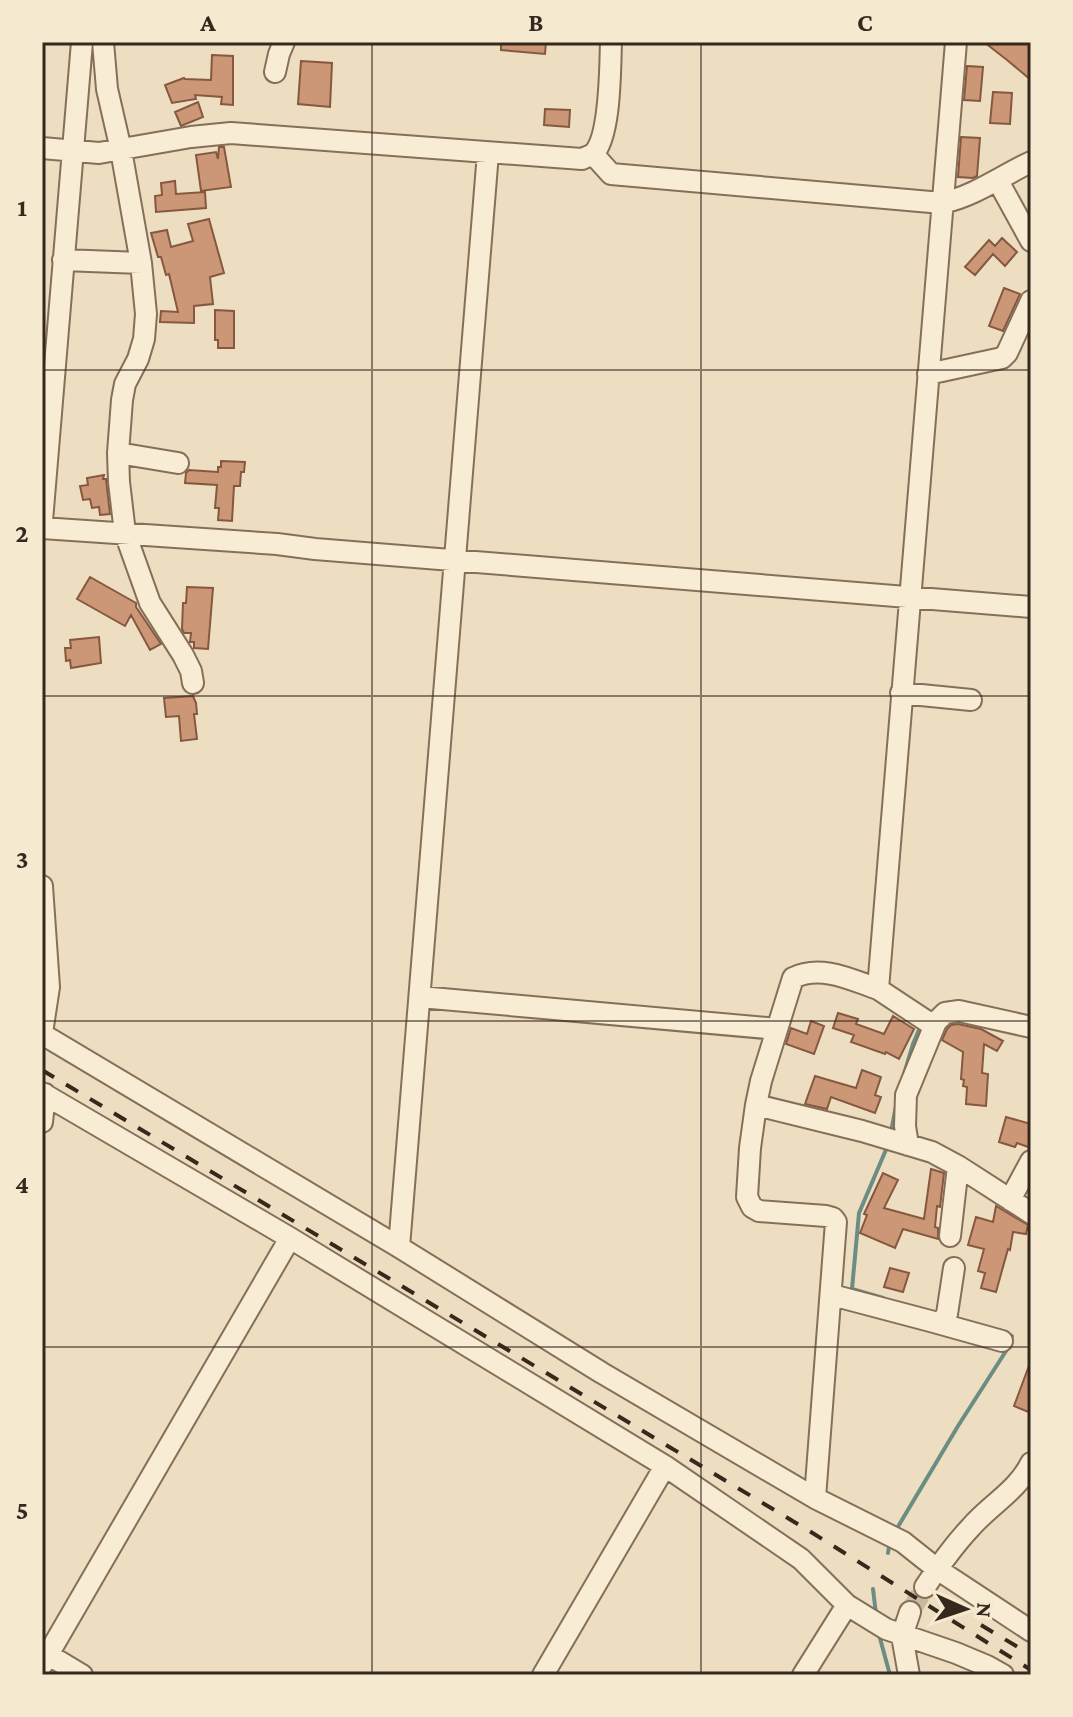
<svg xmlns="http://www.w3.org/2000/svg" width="1073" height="1717" font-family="'Crimson Pro',serif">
  <rect width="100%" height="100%" fill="#eddec1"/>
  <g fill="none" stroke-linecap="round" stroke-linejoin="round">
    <path stroke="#6b8d83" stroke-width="4" d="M 904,1074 L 913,1044 L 921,1025
      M 891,1132 L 896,1106
      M 883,1298 L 852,1289 L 859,1213 L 888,1145
      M 896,1530 L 958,1426 L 1006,1351 L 1012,1336 L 1006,1334
      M 888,1553 L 890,1541
      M 873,1589 L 876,1614
      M 878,1631 L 890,1675"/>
  </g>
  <path fill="#cb9777" stroke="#85583f" stroke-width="2" d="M 501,42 L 546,42 L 545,54 L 501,50 Z
    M 984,42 L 1031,42 L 1031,80 L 1007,60 Z
    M 212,55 L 233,56 L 233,105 L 221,104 L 222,97 L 195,95 L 196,99 L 172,103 L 165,85 L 184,78 L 185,79 L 211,80 Z
    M 301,61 L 332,63 L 330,107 L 298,104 Z
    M 967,66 L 983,67 L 980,101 L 964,100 Z
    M 993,92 L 1012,93 L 1010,124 L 990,123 Z
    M 198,102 L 203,117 L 181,126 L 175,112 Z
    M 545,109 L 570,110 L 569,127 L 544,125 Z
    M 961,137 L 980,138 L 977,176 L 973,178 L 958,177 Z
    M 219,147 L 224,147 L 231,187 L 201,191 L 196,155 L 216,152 L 218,159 Z
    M 175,181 L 176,194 L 205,192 L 206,208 L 156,212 L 155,196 L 162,195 L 161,183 Z
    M 209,219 L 224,273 L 210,277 L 213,304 L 194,306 L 194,323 L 160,322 L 161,311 L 178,312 L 169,274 L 166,275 L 161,257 L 158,257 L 151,233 L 167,230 L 171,247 L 193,241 L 188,224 Z
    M 1002,238 L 1017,252 L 1005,266 L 993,254 L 975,275 L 965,267 L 989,240 L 995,246 Z
    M 1004,288 L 1020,294 L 1003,331 L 989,326 Z
    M 215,310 L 234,311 L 234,348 L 218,348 L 218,340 L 215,340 Z
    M 221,461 L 245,462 L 244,472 L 241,472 L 240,486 L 234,486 L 232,521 L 218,520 L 219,508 L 215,508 L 217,485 L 185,483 L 186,473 L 189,470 L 218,472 L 218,467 L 221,467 Z
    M 104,475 L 103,479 L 106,479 L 110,514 L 100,515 L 99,507 L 92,508 L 90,499 L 83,500 L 80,486 L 88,485 L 87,478 Z
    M 90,577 L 136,603 L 136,607 L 161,644 L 150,650 L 131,615 L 125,626 L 77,599 Z
    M 187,587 L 213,588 L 208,649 L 194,648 L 194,642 L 190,642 L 191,633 L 184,633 L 182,629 L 183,603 L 186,603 Z
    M 99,637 L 101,663 L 71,668 L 70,660 L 66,661 L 65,648 L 71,648 L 70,640 Z
    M 193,696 L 196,703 L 197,714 L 194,714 L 197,739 L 181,741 L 179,716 L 166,717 L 164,698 Z
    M 838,1013 L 858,1019 L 856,1024 L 884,1034 L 893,1016 L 914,1029 L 899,1059 L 886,1052 L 885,1054 L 851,1042 L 854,1035 L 833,1028 Z
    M 811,1021 L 824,1026 L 814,1054 L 786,1044 L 791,1028 L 807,1034 Z
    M 958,1024 L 981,1029 L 1003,1041 L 997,1051 L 984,1044 L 982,1073 L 988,1074 L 986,1106 L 966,1104 L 967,1087 L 963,1086 L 964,1080 L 961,1079 L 963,1052 L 942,1040 L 947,1029 L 951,1025 Z
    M 862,1070 L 881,1077 L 875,1095 L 881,1097 L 875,1113 L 831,1097 L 827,1109 L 805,1104 L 815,1076 L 856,1088 Z
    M 1006,1117 L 1031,1124 L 1031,1148 L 1017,1143 L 1015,1147 L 999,1142 Z
    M 931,1169 L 944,1173 L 940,1207 L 937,1206 L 935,1227 L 938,1228 L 938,1239 L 903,1229 L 895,1248 L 860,1233 L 867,1215 L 864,1214 L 883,1173 L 898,1180 L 884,1208 L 924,1219 Z
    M 996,1206 L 1028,1225 L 1026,1234 L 1013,1232 L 1010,1250 L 1008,1249 L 996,1292 L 981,1288 L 985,1273 L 978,1271 L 984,1249 L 968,1245 L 976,1217 L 993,1222 Z
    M 890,1268 L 909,1273 L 903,1292 L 884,1287 Z
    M 1030,1363 L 1031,1364 L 1031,1413 L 1014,1406 Z"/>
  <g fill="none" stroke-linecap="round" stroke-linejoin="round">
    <path stroke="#c8baa0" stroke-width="20" stroke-dasharray="20 10" stroke-linecap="butt" d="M 910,1612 L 925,1587"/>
    <g stroke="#866f59" stroke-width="24">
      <path id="minor" d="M 103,42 L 107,89 L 121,150 L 141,263 L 146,314 L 144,339 L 138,359 L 125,384 L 122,400 L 118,453 L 119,482 L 125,533 L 150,603 L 183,655 L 191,671 L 193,683
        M 275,72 L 279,54 L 284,42
        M 42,148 L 99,153 L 191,137 L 231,133 L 582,159 C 584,158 592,155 593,154 C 611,137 610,66 611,42
        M 593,154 L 611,174 L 942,203 C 975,196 1001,176 1031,162
        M 998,181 L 1031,241
        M 63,260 L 141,263
        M 928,374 L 1002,358 L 1007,353 L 1031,301
        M 118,453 L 178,463
        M 42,521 L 82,42
        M 42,528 L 277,544 L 315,549 L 1031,607
        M 901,693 L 971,700
        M 42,886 L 49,987 L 42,1033
        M 878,989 L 934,1026
        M 420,997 L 777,1029
        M 42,1034 L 399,1247 L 602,1373 L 815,1498 L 903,1542 L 937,1569 L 1031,1631
        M 42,1093 L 290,1238 L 665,1466 L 801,1559 L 847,1605 L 886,1629 L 956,1653 L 987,1666 L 1003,1675
        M 756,1105 L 862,1131 L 932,1152 L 958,1166 L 1031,1213
        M 42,1122 L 45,1094
        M 908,1145 L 905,1126 L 906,1095 L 936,1022 L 945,1013 L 959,1011 L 1031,1027
        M 1010,1200 L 1031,1161
        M 950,1236 L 958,1166
        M 399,1247 L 488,153
        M 832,1295 L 934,1322 L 943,1320 L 947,1314 L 954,1268
        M 934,1322 L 1002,1341
        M 815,1498 L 836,1222 L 833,1218 L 826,1216 L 759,1211 L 752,1207 L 747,1197 L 750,1148 L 756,1105 L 761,1081 L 793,978 C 821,964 852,980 878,989 L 956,42
        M 925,1587 C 939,1566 954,1545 971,1527 C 990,1505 1018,1490 1031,1463
        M 42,1651 L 82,1675
        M 42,1665 L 290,1238
        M 543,1675 L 665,1466
        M 803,1675 L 847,1605
        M 909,1675 L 902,1636 L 910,1612"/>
    </g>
    <use href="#minor" stroke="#f8ecd4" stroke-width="20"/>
    <path stroke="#36281d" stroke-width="4" stroke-dasharray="14 14" stroke-linecap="butt" d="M 42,1070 L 811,1532 L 1031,1670
      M 981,1625 L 1031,1655"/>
  </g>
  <path fill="none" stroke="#36281d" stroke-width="2" stroke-opacity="0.55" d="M 372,42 L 372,1675M 701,42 L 701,1675M 42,370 L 1031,370M 42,696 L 1031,696M 42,1021 L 1031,1021M 42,1347 L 1031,1347"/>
  <rect width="1073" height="1717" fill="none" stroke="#f5e9d0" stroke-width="88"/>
  <g transform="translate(965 1609) rotate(93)" stroke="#f5e9d0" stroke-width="6" paint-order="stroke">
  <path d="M0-6L14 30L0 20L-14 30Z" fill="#36281d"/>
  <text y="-12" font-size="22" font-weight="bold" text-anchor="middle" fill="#36281d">N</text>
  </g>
  <rect x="44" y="44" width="985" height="1629" fill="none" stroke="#36281d" stroke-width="3"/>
  <g font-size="26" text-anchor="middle" font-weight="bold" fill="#36281d">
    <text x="208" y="31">A</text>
    <text x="536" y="31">B</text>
    <text x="865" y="31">C</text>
    <text x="22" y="216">1</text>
    <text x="22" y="542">2</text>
    <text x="22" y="868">3</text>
    <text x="22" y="1193">4</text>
    <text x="22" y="1519">5</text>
  </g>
</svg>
